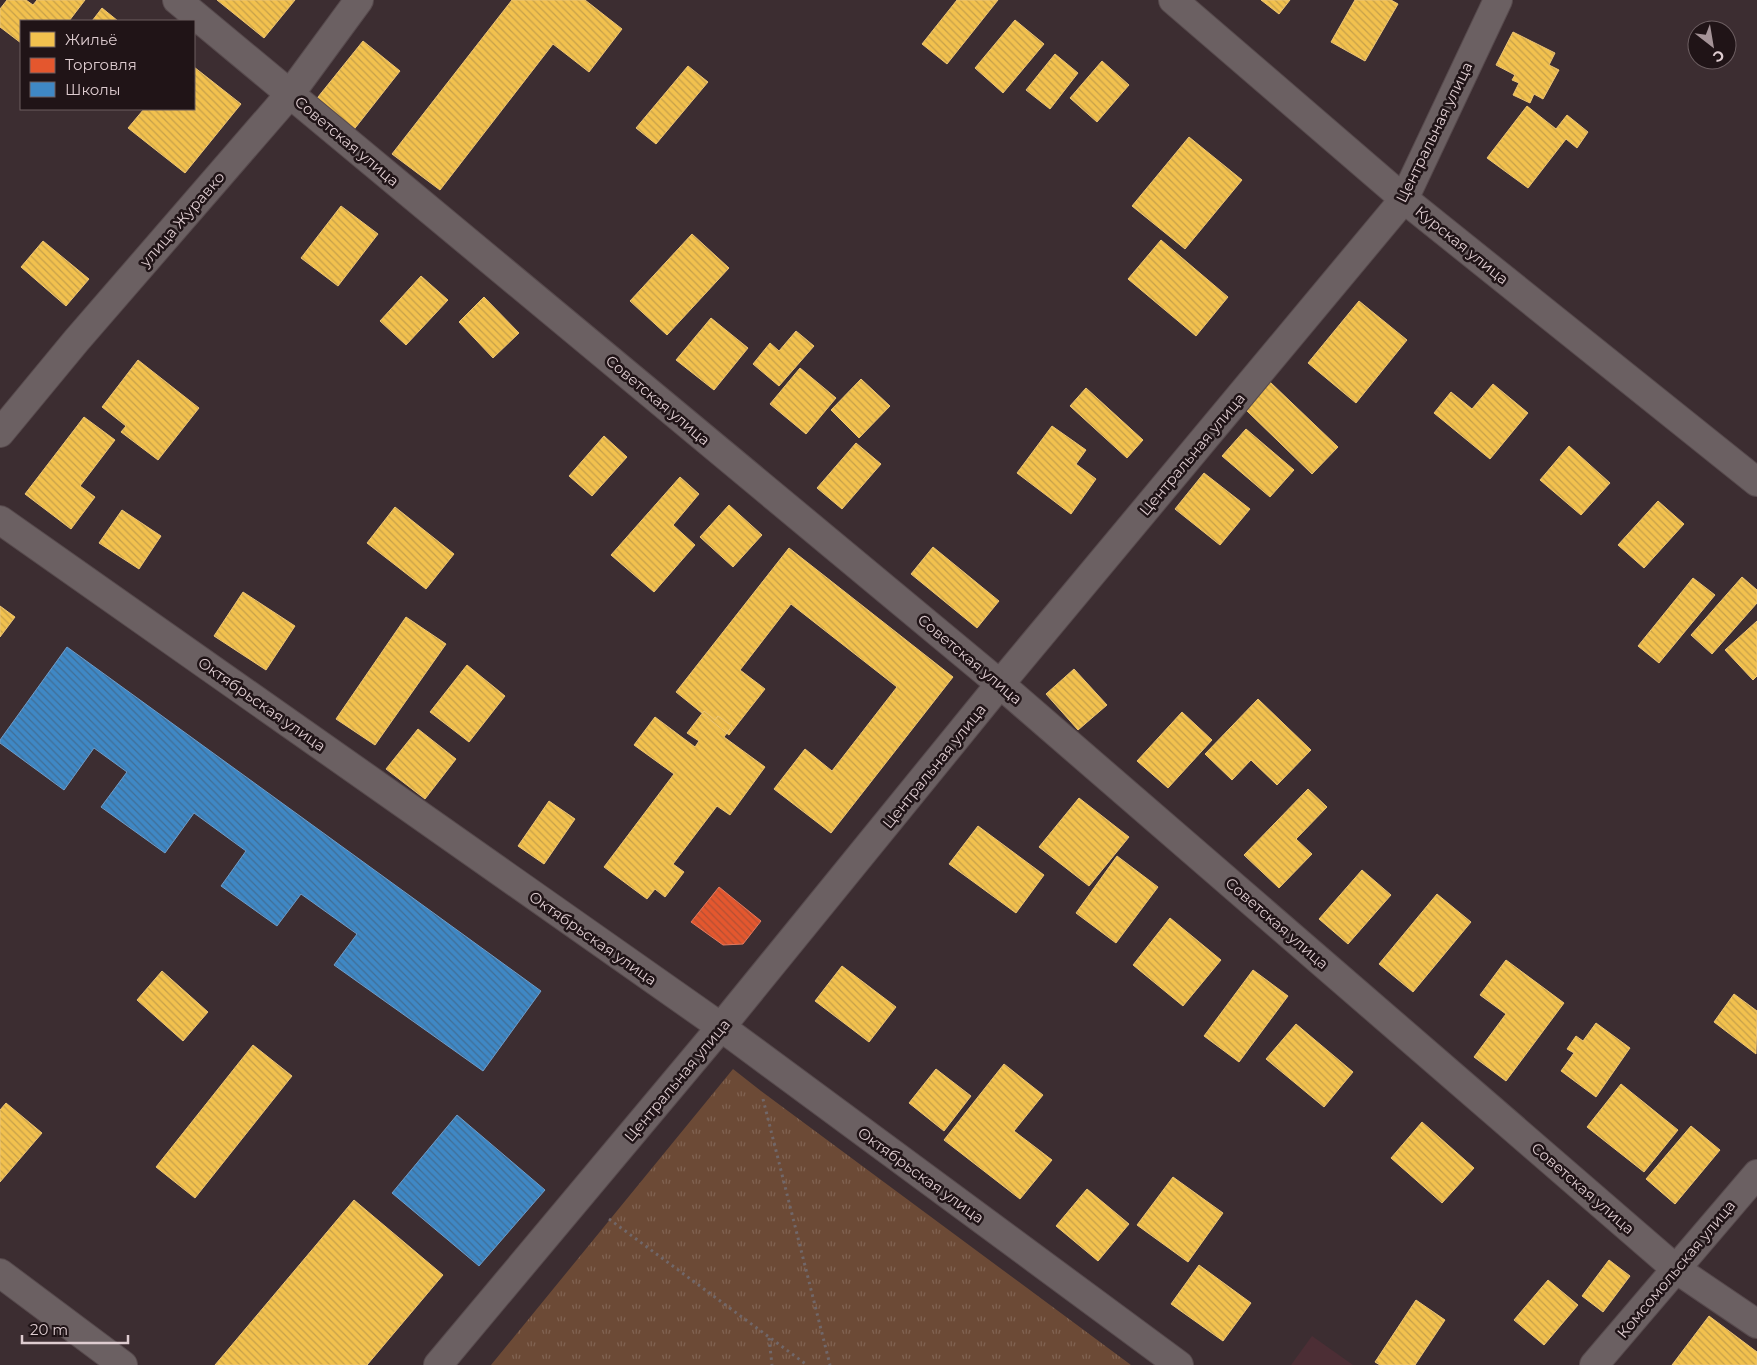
<svg xmlns="http://www.w3.org/2000/svg" width="1757" height="1365" font-family="Montserrat,sans-serif">
  <defs>
    <pattern id="park-tufts" width="24" height="20" patternUnits="userSpaceOnUse" patternTransform="scale(1.25)"><rect width="24" height="20" fill="#6c4a36"/><path d="M3 7l-1-3M5 7V3M7 7l1-3M15 17l-1-3M17 17v-4M19 17l1-3" fill="none" stroke="#816352"/></pattern>
    <pattern id="homes-back-hatch" width="6" height="6" patternUnits="userSpaceOnUse" patternTransform="scale(1.25)"><rect width="6" height="6" fill="#f2c14e"/><path d="M-1 5l2 2M0 0l6 6M5-1l2 2" fill="none" stroke="#c6a04a"/></pattern>
    <pattern id="shops-back-hatch" width="6" height="6" patternUnits="userSpaceOnUse" patternTransform="scale(1.25)"><rect width="6" height="6" fill="#e4572e"/><path d="M-1 5l2 2M0 0l6 6M5-1l2 2" fill="none" stroke="#b44f33"/></pattern>
    <pattern id="schools-back-hatch" width="6" height="6" patternUnits="userSpaceOnUse" patternTransform="scale(1.25)"><rect width="6" height="6" fill="#3f88c5"/><path d="M-1 5l2 2M0 0l6 6M5-1l2 2" fill="none" stroke="#406e96"/></pattern>
  </defs>
  <rect width="100%" height="100%" fill="#3c2d31"/>
  <path fill="#4c2e35" d="M 1312,1336 L 1353,1365 L 1291,1365 Z"/>
  <path fill="url(#park-tufts)" d="M 733,1069 L 761,1091 L 1131,1365 L 491,1365 Z"/>
  <path fill="url(#homes-back-hatch)" stroke="#ecc475" d="M 7,0 L 26,0 L 33,5 L 37,0 L 85,0 L 69,21 L 21,21 L 21,43 L 0,27 L 0,9 Z
    M 217,0 L 295,0 L 264,38 Z
    M 512,0 L 585,0 L 622,29 L 589,72 L 553,44 L 440,190 L 392,154 Z
    M 957,0 L 998,0 L 947,64 L 922,44 Z
    M 1261,0 L 1290,0 L 1279,14 Z
    M 1355,0 L 1391,0 L 1398,4 L 1365,61 L 1331,42 Z
    M 102,8 L 118,21 L 92,21 Z
    M 1015,20 L 1044,44 L 1003,93 L 975,68 Z
    M 1513,32 L 1555,53 L 1549,65 L 1559,70 L 1543,99 L 1534,94 L 1530,103 L 1513,95 L 1519,83 L 1512,80 L 1515,75 L 1496,65 Z
    M 363,41 L 400,71 L 352,132 L 314,102 Z
    M 1055,54 L 1078,73 L 1050,109 L 1026,90 Z
    M 1102,61 L 1129,85 L 1097,122 L 1070,98 Z
    M 688,66 L 708,82 L 656,144 L 636,128 Z
    M 194,67 L 241,104 L 185,173 L 128,128 L 144,109 L 194,109 Z
    M 1527,106 L 1556,129 L 1567,115 L 1588,132 L 1577,148 L 1566,139 L 1528,188 L 1487,158 Z
    M 1189,137 L 1242,180 L 1185,249 L 1132,206 Z
    M 341,206 L 378,234 L 338,286 L 301,258 Z
    M 692,234 L 729,268 L 667,335 L 630,301 Z
    M 1161,240 L 1228,297 L 1196,336 L 1128,279 Z
    M 43,241 L 89,279 L 66,306 L 21,267 Z
    M 421,276 L 448,300 L 406,345 L 380,321 Z
    M 484,297 L 519,333 L 493,358 L 459,322 Z
    M 1359,301 L 1407,340 L 1356,403 L 1308,363 Z
    M 711,318 L 748,348 L 714,390 L 676,360 Z
    M 796,331 L 814,346 L 779,386 L 753,364 L 770,343 L 779,351 Z
    M 138,360 L 199,408 L 158,460 L 121,432 L 126,426 L 102,407 Z
    M 800,368 L 836,398 L 806,434 L 770,404 Z
    M 861,379 L 890,406 L 859,438 L 831,410 Z
    M 1270,382 L 1338,447 L 1312,474 L 1245,409 Z
    M 1493,384 L 1528,413 L 1490,459 L 1434,413 L 1451,392 L 1472,409 Z
    M 1086,388 L 1143,440 L 1127,458 L 1070,406 Z
    M 84,417 L 115,440 L 80,486 L 95,497 L 71,529 L 25,494 Z
    M 1052,426 L 1086,450 L 1076,464 L 1096,479 L 1071,514 L 1017,473 Z
    M 1246,429 L 1294,470 L 1270,497 L 1222,456 Z
    M 604,436 L 627,457 L 592,496 L 569,476 Z
    M 856,443 L 881,464 L 842,509 L 817,488 Z
    M 1569,446 L 1610,483 L 1581,515 L 1540,480 Z
    M 1204,473 L 1250,509 L 1220,545 L 1175,509 Z
    M 680,477 L 699,494 L 673,525 L 695,545 L 654,592 L 611,555 Z
    M 1658,501 L 1684,524 L 1644,568 L 1618,545 Z
    M 729,505 L 762,535 L 733,567 L 700,537 Z
    M 395,507 L 454,554 L 426,589 L 367,543 Z
    M 122,510 L 161,536 L 139,569 L 99,543 Z
    M 933,547 L 999,601 L 977,628 L 911,574 Z
    M 789,548 L 953,677 L 831,833 L 774,789 L 805,749 L 832,771 L 897,687 L 791,604 L 740,670 L 765,689 L 729,735 L 676,692 Z
    M 1742,577 L 1757,590 L 1757,603 L 1712,654 L 1691,635 Z
    M 1693,578 L 1715,595 L 1659,663 L 1638,646 Z
    M 243,592 L 295,626 L 266,670 L 214,636 Z
    M 0,606 L 15,617 L 0,637 Z
    M 406,617 L 446,644 L 375,745 L 336,719 Z
    M 1757,621 L 1757,676 L 1753,680 L 1725,650 Z
    M 467,665 L 505,696 L 469,742 L 430,712 Z
    M 1074,669 L 1107,705 L 1078,730 L 1046,694 Z
    M 1258,699 L 1311,750 L 1277,785 L 1251,760 L 1232,780 L 1205,754 Z
    M 704,711 L 715,720 L 718,716 L 732,726 L 724,737 L 765,767 L 730,815 L 717,806 L 673,864 L 684,872 L 665,897 L 655,889 L 647,899 L 604,867 L 674,774 L 634,745 L 655,717 L 695,747 L 699,741 L 687,733 Z
    M 1182,712 L 1212,740 L 1168,788 L 1137,761 Z
    M 418,729 L 456,759 L 425,799 L 386,769 Z
    M 1308,789 L 1327,807 L 1296,839 L 1312,854 L 1279,888 L 1244,855 Z
    M 1079,798 L 1129,837 L 1089,886 L 1039,847 Z
    M 549,801 L 575,819 L 544,864 L 518,846 Z
    M 978,826 L 1044,875 L 1016,913 L 949,864 Z
    M 1117,856 L 1158,887 L 1116,943 L 1076,913 Z
    M 1362,870 L 1391,895 L 1348,944 L 1319,919 Z
    M 1437,894 L 1471,922 L 1413,992 L 1379,964 Z
    M 1170,918 L 1221,960 L 1183,1006 L 1133,965 Z
    M 1506,960 L 1564,1003 L 1506,1081 L 1474,1057 L 1506,1014 L 1480,995 Z
    M 842,966 L 896,1007 L 869,1042 L 815,1001 Z
    M 1253,970 L 1288,996 L 1239,1062 L 1204,1036 Z
    M 162,971 L 208,1012 L 183,1041 L 137,1000 Z
    M 1734,994 L 1757,1011 L 1756,1054 L 1714,1022 Z
    M 1596,1023 L 1630,1048 L 1596,1097 L 1561,1071 L 1574,1053 L 1567,1049 L 1576,1036 L 1583,1041 Z
    M 1296,1024 L 1353,1072 L 1324,1107 L 1266,1059 Z
    M 253,1045 L 292,1076 L 195,1198 L 156,1167 Z
    M 1004,1064 L 1043,1095 L 1014,1131 L 1052,1160 L 1020,1199 L 944,1140 Z
    M 936,1069 L 971,1096 L 944,1131 L 909,1103 Z
    M 1621,1084 L 1678,1130 L 1644,1172 L 1587,1127 Z
    M 6,1103 L 42,1133 L 0,1182 L 0,1110 Z
    M 1422,1122 L 1474,1168 L 1442,1203 L 1391,1158 Z
    M 1691,1126 L 1720,1150 L 1675,1204 L 1646,1179 Z
    M 1173,1177 L 1223,1213 L 1188,1262 L 1137,1225 Z
    M 1087,1189 L 1129,1224 L 1098,1261 L 1056,1226 Z
    M 354,1200 L 443,1275 L 367,1365 L 215,1365 Z
    M 1609,1260 L 1630,1276 L 1603,1312 L 1582,1296 Z
    M 1199,1265 L 1251,1303 L 1223,1341 L 1171,1304 Z
    M 1548,1280 L 1578,1305 L 1544,1345 L 1514,1320 Z
    M 1416,1300 L 1445,1320 L 1415,1365 L 1380,1365 L 1375,1362 Z
    M 1709,1316 L 1757,1352 L 1757,1365 L 1672,1365 Z"/>
  <path fill="url(#shops-back-hatch)" stroke="#e27a5f" d="M 719,887 L 761,921 L 743,944 L 723,945 L 691,922 Z"/>
  <path fill="url(#schools-back-hatch)" stroke="#6f9cc8" d="M 67,647 L 541,991 L 483,1071 L 334,965 L 357,934 L 301,894 L 277,926 L 221,886 L 246,851 L 194,813 L 165,853 L 101,807 L 127,772 L 94,748 L 64,790 L 0,743 L 0,740 Z
    M 457,1115 L 545,1190 L 479,1266 L 392,1193 Z"/>
  <g fill="none" stroke-linecap="round" stroke-linejoin="round">
    <g stroke="#574a4d" stroke-width="30">
      <path id="street" d="M 177,0 L 1000,684 L 1676,1269 L 1757,1324
        M 1173,0 L 1404,199 L 1757,482
        M 0,433 L 76,341 L 290,94 L 359,0
        M 0,520 L 721,1027 L 1179,1365
        M 0,1273 L 123,1365
        M 438,1365 L 721,1027 L 1000,684 L 1404,199 L 1498,0
        M 1594,1365 L 1757,1174"/>
    </g>
    <path stroke="#716769" stroke-width="3" stroke-dasharray="2.5 4" stroke-linecap="butt" d="M 763,1099 L 830,1365
      M 609,1219 L 807,1365
      M 769,1338 L 772,1365"/>
    <use href="#street" stroke="#6b6062" stroke-width="28"/>
  </g>
  <g text-anchor="middle" dominant-baseline="central" stroke-width="5" stroke-linejoin="round" paint-order="stroke">
    <g font-size="15" fill="#deccd0" stroke="#201417">
      <text transform="translate(1434 132) rotate(-64)">Центральная улица</text>
      <text transform="translate(347 141) rotate(40)">Советская улица</text>
      <text transform="translate(182 219) rotate(-49)">улица Журавко</text>
      <text transform="translate(1462 245) rotate(39)">Курская улица</text>
      <text transform="translate(658 400) rotate(40)">Советская улица</text>
      <text transform="translate(1192 454) rotate(-50)">Центральная улица</text>
      <text transform="translate(970 659) rotate(40)">Советская улица</text>
      <text transform="translate(262 704) rotate(35)">Октябрьская улица</text>
      <text transform="translate(934 766) rotate(-51)">Центральная улица</text>
      <text transform="translate(1277 923) rotate(41)">Советская улица</text>
      <text transform="translate(593 938) rotate(35)">Октябрьская улица</text>
      <text transform="translate(677 1080) rotate(-50)">Центральная улица</text>
      <text transform="translate(921 1175) rotate(36)">Октябрьская улица</text>
      <text transform="translate(1583 1188) rotate(41)">Советская улица</text>
      <text transform="translate(1676 1269) rotate(-50)">Комсомольская улица</text>
    </g>
  </g>
  <rect x="20" y="20" width="175" height="90" fill="#201417" stroke="#6c5e61"/>
  <rect x="30" y="32" width="25" height="15" fill="#f2c14e" stroke="#6c5e61"/>
  <text x="65" y="45" font-size="15" fill="#deccd0">Жильё</text>
  <rect x="30" y="58" width="25" height="15" fill="#e4572e" stroke="#6c5e61"/>
  <text x="65" y="70" font-size="15" fill="#deccd0">Торговля</text>
  <rect x="30" y="82" width="25" height="15" fill="#3f88c5" stroke="#6c5e61"/>
  <text x="65" y="95" font-size="15" fill="#deccd0">Школы</text>
  <g transform="translate(1712 45) rotate(149)"><circle r="24" fill="#201417" stroke="#6c5e61"/>
  <path d="M0-4L9 19L0 12L-9 19Z" fill="#a59498"/>
  <text y="-8" font-size="14" font-weight="bold" text-anchor="middle" fill="#deccd0">С</text>
  </g>
  <path d="M22 1335v8h106v-8" fill="none" stroke="#deccd0" stroke-width="2.5"/>
  <text x="30" y="1335" font-size="15" fill="#deccd0" stroke="#201417" stroke-width="4" paint-order="stroke">20 m</text>
</svg>
